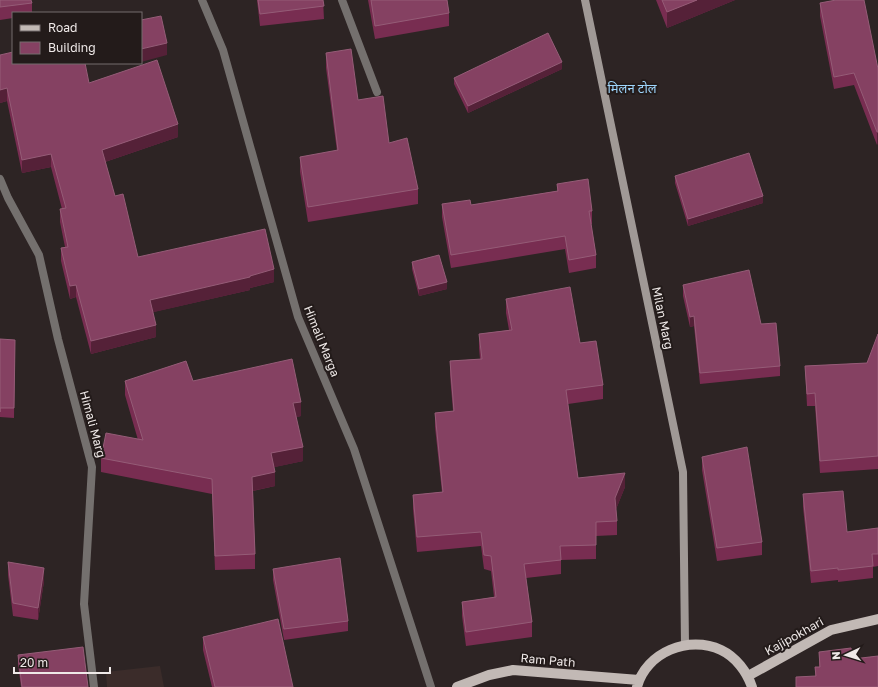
<svg xmlns="http://www.w3.org/2000/svg" width="878" height="687" font-family="'Golos Text','Noto Sans Devanagari',sans-serif">
  <rect width="100%" height="100%" fill="#2d2424"/>
  <path fill="#3b2c2a" d="M 160,666 L 164,687 L 107,687 L 106,672 Z"/>
  <g fill="none" stroke-linecap="round" stroke-linejoin="round">
    <path stroke="#74706e" stroke-width="8" d="M 202,0 L 223,50 L 298,317 L 354,449 L 431,687
      M 342,0 L 377,92
      M 0,179 L 8,198 L 39,255 L 58,339 L 92,467 L 84,604 L 94,687"/>
    <path stroke="#a09996" stroke-width="8" d="M 585,0 L 683,472 L 685,645"/>
    <path stroke="#c2b9b5" stroke-width="10" d="M 748,676 L 831,630 L 878,619
      M 457,687 L 489,675 L 513,670 L 639,680
      M 637,687 C 646,652 689,635 721,650 C 736,657 747,672 752,687"/>
  </g>
  <path fill="#782d51" d="M 0,0 L 32,3 L 32,13 L 13,13 L 13,18 L 0,20 Z
    M 257,0 L 323,0 L 324,19 L 260,26 Z
    M 368,0 L 447,0 L 449,13 L 449,26 L 375,39 Z
    M 656,0 L 735,0 L 667,28 Z
    M 820,3 L 878,69 L 877,145 L 854,85 L 834,89 L 820,16 Z
    M 326,53 L 358,100 L 389,143 L 418,189 L 418,204 L 308,222 L 300,172 L 300,157 L 337,151 L 326,68 Z
    M 0,55 L 89,83 L 178,137 L 105,162 L 115,196 L 138,257 L 274,282 L 250,288 L 250,290 L 153,312 L 156,337 L 91,354 L 76,297 L 70,299 L 61,261 L 61,248 L 65,247 L 60,222 L 60,209 L 62,209 L 51,167 L 22,173 L 7,101 L 0,103 Z
    M 562,69 L 468,113 L 454,84 L 454,78 Z
    M 675,176 L 763,203 L 688,226 L 675,183 Z
    M 557,184 L 592,211 L 592,224 L 591,224 L 596,255 L 596,268 L 569,273 L 565,249 L 451,268 L 442,217 L 442,204 L 471,205 L 557,191 Z
    M 412,262 L 447,289 L 419,296 L 412,269 Z
    M 683,285 L 761,324 L 780,366 L 780,376 L 700,384 L 694,326 L 690,327 L 683,296 Z
    M 506,299 L 580,343 L 603,385 L 603,399 L 568,404 L 578,478 L 625,487 L 616,509 L 617,521 L 617,535 L 596,536 L 596,559 L 561,560 L 561,574 L 526,578 L 532,622 L 532,637 L 466,646 L 462,616 L 462,602 L 494,597 L 491,571 L 484,569 L 481,546 L 417,552 L 413,509 L 413,495 L 442,492 L 435,427 L 435,413 L 453,411 L 450,375 L 450,361 L 480,359 L 479,348 L 479,334 L 509,330 L 506,313 Z
    M 878,334 L 878,469 L 820,473 L 815,406 L 807,406 L 805,366 L 867,363 Z
    M 0,339 L 15,340 L 14,418 L 0,417 L 0,422 Z
    M 125,381 L 193,381 L 301,416 L 296,417 L 303,461 L 274,467 L 275,486 L 253,491 L 255,554 L 255,569 L 215,570 L 212,494 L 101,472 L 101,458 L 138,440 L 125,395 Z
    M 702,457 L 762,542 L 762,555 L 717,561 L 702,470 Z
    M 803,494 L 847,532 L 878,528 L 878,566 L 873,567 L 873,578 L 838,582 L 838,580 L 811,583 L 803,507 Z
    M 8,562 L 44,581 L 38,620 L 13,616 L 8,575 Z
    M 273,569 L 348,621 L 348,631 L 284,640 L 273,580 Z
    M 203,637 L 293,687 L 212,687 L 203,650 Z
    M 819,652 L 853,659 L 878,656 L 815,676 L 815,667 L 819,667 Z
    M 18,655 L 88,687 L 21,687 L 18,664 Z"/>
  <path fill="#552138" d="M 697,0 L 735,0 L 667,28 L 667,12 Z
    M 167,43 L 167,55 L 141,62 L 141,49 Z
    M 562,62 L 562,69 L 468,113 L 468,106 Z
    M 7,88 L 7,101 L 0,103 L 0,90 Z
    M 178,124 L 178,137 L 102,163 L 102,150 Z
    M 877,132 L 878,132 L 878,144 L 877,145 Z
    M 51,154 L 51,167 L 22,173 L 22,160 Z
    M 763,196 L 763,203 L 688,226 L 688,219 Z
    M 274,269 L 274,282 L 250,288 L 250,290 L 150,313 L 150,300 Z
    M 447,282 L 447,289 L 419,296 L 419,289 Z
    M 76,285 L 76,297 L 70,299 L 70,286 Z
    M 694,316 L 694,326 L 690,327 L 690,317 Z
    M 156,325 L 156,337 L 91,354 L 91,341 Z
    M 301,402 L 301,416 L 293,418 L 293,403 Z
    M 303,447 L 303,461 L 271,468 L 271,453 Z
    M 275,472 L 275,486 L 252,491 L 252,477 Z
    M 625,473 L 625,487 L 615,512 L 615,498 Z
    M 44,568 L 44,581 L 38,620 L 38,608 Z"/>
  <path fill="#854162" stroke="#955c77" d="M 0,0 L 31,0 L 32,3 L 0,7 Z
    M 258,0 L 323,0 L 324,6 L 260,14 Z
    M 371,0 L 447,0 L 449,13 L 375,26 Z
    M 662,0 L 697,0 L 667,12 Z
    M 836,0 L 864,0 L 878,69 L 878,132 L 877,132 L 854,73 L 834,77 L 820,3 Z
    M 161,16 L 167,43 L 141,49 L 141,20 Z
    M 548,33 L 562,62 L 468,106 L 454,78 Z
    M 351,49 L 358,100 L 383,96 L 389,143 L 407,138 L 418,189 L 308,207 L 300,157 L 338,150 L 326,53 Z
    M 13,52 L 13,63 L 85,63 L 89,83 L 157,60 L 178,124 L 102,150 L 115,196 L 123,194 L 138,257 L 265,229 L 274,269 L 250,276 L 250,277 L 150,300 L 156,325 L 91,341 L 76,285 L 70,286 L 61,248 L 68,247 L 60,209 L 66,208 L 51,154 L 22,160 L 7,88 L 0,90 L 0,55 Z
    M 749,153 L 763,196 L 688,219 L 675,176 Z
    M 588,179 L 592,211 L 589,211 L 596,255 L 569,260 L 565,236 L 451,255 L 442,204 L 470,200 L 471,205 L 558,191 L 557,184 Z
    M 439,255 L 447,282 L 419,289 L 412,262 Z
    M 749,270 L 761,324 L 776,323 L 780,366 L 700,373 L 694,316 L 690,317 L 683,285 Z
    M 570,287 L 580,343 L 596,341 L 603,385 L 566,390 L 578,478 L 625,473 L 615,498 L 617,521 L 596,522 L 596,545 L 560,546 L 561,560 L 524,564 L 532,622 L 466,632 L 462,602 L 496,597 L 491,556 L 484,555 L 481,532 L 417,537 L 413,495 L 443,492 L 435,413 L 454,411 L 450,361 L 482,359 L 479,334 L 512,330 L 506,299 Z
    M 878,334 L 878,456 L 820,461 L 815,393 L 807,394 L 805,366 L 867,363 Z
    M 0,339 L 15,340 L 14,408 L 0,408 L 0,412 Z
    M 292,359 L 301,402 L 293,403 L 303,447 L 271,453 L 275,472 L 252,477 L 255,554 L 215,556 L 212,479 L 101,458 L 106,433 L 143,440 L 125,381 L 186,361 L 193,381 Z
    M 747,447 L 762,542 L 717,548 L 702,457 Z
    M 843,491 L 847,532 L 878,528 L 878,554 L 872,554 L 873,566 L 838,570 L 838,568 L 811,571 L 803,494 Z
    M 340,558 L 348,621 L 284,629 L 273,569 Z
    M 8,562 L 44,568 L 38,608 L 13,603 Z
    M 278,619 L 293,687 L 215,687 L 203,637 Z
    M 83,647 L 88,687 L 22,687 L 18,655 Z
    M 851,648 L 853,659 L 878,656 L 878,687 L 796,687 L 796,677 L 816,676 L 815,667 L 820,667 L 819,652 Z"/>
  <g text-anchor="middle" dominant-baseline="central" stroke-width="4" stroke-linejoin="round" paint-order="stroke">
    <g font-size="12" fill="#efe9e8" stroke="#231b1a">
      <text transform="translate(663 318) rotate(78)">Milan Marg</text>
      <text transform="translate(322 341) rotate(68)">Himali Marga</text>
      <text transform="translate(93 424) rotate(75)">Himali Marg</text>
      <text transform="translate(794 636) rotate(-29)">Kajipokhari</text>
      <text transform="translate(548 660) rotate(5)">Ram Path</text>
    </g>
    <g font-size="13" fill="#9ed6fd" stroke="#231b1a">
      <text x="632" y="88">मिलन टोल</text>
    </g>
  </g>
  <rect x="12" y="12" width="130" height="52" fill="#231b1a" stroke="#756d6c"/>
  <rect x="20" y="25" width="20" height="6" fill="#c2b9b5" stroke="#756d6c"/>
  <text x="48" y="32" font-size="12" fill="#efe9e8">Road</text>
  <rect x="20" y="42" width="20" height="12" fill="#854162" stroke="#756d6c"/>
  <text x="48" y="52" font-size="12" fill="#efe9e8">Building</text>
  <g transform="translate(846 655) rotate(266)" stroke="#231b1a" stroke-width="3" paint-order="stroke">
  <path d="M0-3L7 15L0 10L-7 15Z" fill="#efe9e8"/>
  <text y="-6" font-size="11" font-weight="bold" text-anchor="middle" fill="#efe9e8">N</text>
  </g>
  <path d="M14 667v6h96v-6" fill="none" stroke="#efe9e8" stroke-width="2"/>
  <text x="20" y="667" font-size="12" fill="#efe9e8" stroke="#231b1a" stroke-width="3" paint-order="stroke">20 m</text>
</svg>
